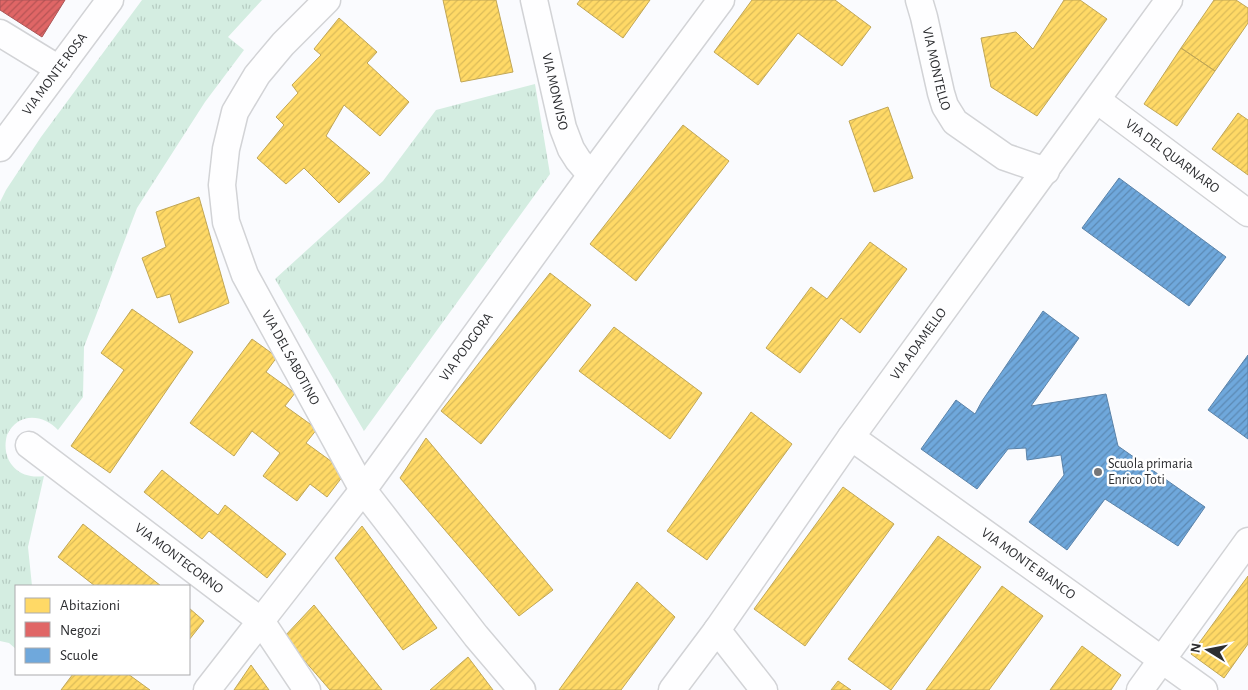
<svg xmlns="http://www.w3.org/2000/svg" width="1248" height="690" font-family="'Alegreya Sans',sans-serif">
  <defs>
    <pattern id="park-tufts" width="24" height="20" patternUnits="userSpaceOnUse" patternTransform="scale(1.25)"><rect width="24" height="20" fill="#d4ede1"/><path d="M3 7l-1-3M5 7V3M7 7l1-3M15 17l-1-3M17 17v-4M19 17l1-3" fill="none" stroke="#b6ccc2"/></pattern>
    <pattern id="homes-hatch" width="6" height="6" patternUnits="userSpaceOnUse" patternTransform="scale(1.25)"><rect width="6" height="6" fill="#ffd966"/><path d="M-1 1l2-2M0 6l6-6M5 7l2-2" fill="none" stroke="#dbbb59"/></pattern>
    <pattern id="shops-hatch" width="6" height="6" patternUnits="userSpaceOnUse" patternTransform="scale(1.25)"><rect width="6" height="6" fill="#e06666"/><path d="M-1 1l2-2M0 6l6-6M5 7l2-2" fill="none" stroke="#b65455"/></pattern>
    <pattern id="schools-hatch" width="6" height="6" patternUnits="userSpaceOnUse" patternTransform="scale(1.25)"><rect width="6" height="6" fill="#6fa8dc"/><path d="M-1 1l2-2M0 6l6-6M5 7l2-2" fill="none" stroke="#5c89b3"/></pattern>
  </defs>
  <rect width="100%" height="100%" fill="#fafbfe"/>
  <path fill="url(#park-tufts)" d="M 142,0 L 262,0 L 228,37 L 244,50 L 205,102 L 137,208 L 84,347 L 83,397 L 58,430 C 43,414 18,412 7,435 C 0,461 19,480 44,476 L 28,547 L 32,586 L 16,586 L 16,649 L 9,643 L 0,641 L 0,202 L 6,190 L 41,137 Z
    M 535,84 L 550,174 L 364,431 L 275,279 L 383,181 L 436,110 Z"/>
  <path fill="url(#homes-hatch)" stroke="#c0a656" d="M 443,0 L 496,0 L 513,72 L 461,82 Z
    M 580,0 L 650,0 L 623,38 L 577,4 Z
    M 752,0 L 835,0 L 871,27 L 842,66 L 798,33 L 758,85 L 714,52 Z
    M 1064,0 L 1080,0 L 1107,19 L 1037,116 L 991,87 L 981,38 L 1016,32 L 1033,49 Z
    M 1214,0 L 1236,0 L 1248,8 L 1248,23 L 1215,71 L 1181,48 Z
    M 339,18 L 377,52 L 367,63 L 409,102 L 380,136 L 344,105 L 326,136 L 370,173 L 339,203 L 304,168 L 286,184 L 257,158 L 284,125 L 276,117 L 298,93 L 292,85 L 321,55 L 314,49 Z
    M 1181,48 L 1215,71 L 1177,126 L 1144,104 Z
    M 888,107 L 913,178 L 874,192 L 849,121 Z
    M 1238,113 L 1248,120 L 1248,175 L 1212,149 Z
    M 683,125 L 729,161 L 636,281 L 590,244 Z
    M 199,197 L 229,303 L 179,323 L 170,294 L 157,298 L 142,258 L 166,247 L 156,212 Z
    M 870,242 L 907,269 L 860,333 L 841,318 L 800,373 L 766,348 L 811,287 L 827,299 Z
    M 550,273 L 591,305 L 481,444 L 441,411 Z
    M 132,309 L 193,352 L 110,473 L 71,446 L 124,370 L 101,353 Z
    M 614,327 L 702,393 L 670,439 L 579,371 Z
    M 252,339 L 277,357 L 266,372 L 295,393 L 285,406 L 317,429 L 306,443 L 346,472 L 327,497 L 310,484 L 297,501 L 263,476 L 280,453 L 252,431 L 234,456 L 190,423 Z
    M 751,412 L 792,444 L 707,560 L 667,531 Z
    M 426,438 L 553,590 L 519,616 L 400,478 Z
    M 162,470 L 218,515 L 225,505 L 286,554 L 267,578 L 209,531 L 202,539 L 144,492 Z
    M 843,487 L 894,524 L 805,646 L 754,609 Z
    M 83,524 L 161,586 L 95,586 L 58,557 Z
    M 362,526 L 437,628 L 403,650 L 335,558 Z
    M 938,536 L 981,567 L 891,690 L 848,659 Z
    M 1248,576 L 1248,644 L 1224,678 L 1191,654 Z
    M 637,582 L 675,617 L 621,690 L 559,690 Z
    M 1002,586 L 1043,616 L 989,690 L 926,690 Z
    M 314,605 L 382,690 L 330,690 L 284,637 Z
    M 189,608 L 204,621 L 189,640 Z
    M 1082,646 L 1121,675 L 1111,690 L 1050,690 Z
    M 468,657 L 493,690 L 430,690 Z
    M 251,665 L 269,690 L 234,690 Z
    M 73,674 L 128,674 L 150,690 L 61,690 Z
    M 838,681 L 851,690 L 831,690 Z"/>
  <path fill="url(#shops-hatch)" stroke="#aa5556" d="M 0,0 L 65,0 L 42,37 L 0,10 Z"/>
  <path fill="url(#schools-hatch)" stroke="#5b83a9" d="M 1119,178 L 1226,257 L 1189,306 L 1082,228 Z
    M 1043,311 L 1079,338 L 1031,406 L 1106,394 L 1118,446 L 1205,507 L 1178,546 L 1105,499 L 1067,550 L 1029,522 L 1064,475 L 1061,455 L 1027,460 L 1026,448 L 1008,449 L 977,489 L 921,449 L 956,400 L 975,414 L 982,401 Z
    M 1248,355 L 1248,439 L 1208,410 Z"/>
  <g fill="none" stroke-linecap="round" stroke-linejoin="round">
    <g stroke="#d2d3d6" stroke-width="29">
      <g id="street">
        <path id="s1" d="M 327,0 L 283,44 L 257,75 L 235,112 L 226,149 L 222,185 L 226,222 L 245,275 L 363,490 L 476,636 L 522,690"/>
        <path id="s2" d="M 534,0 L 563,128 L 571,149 L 578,160 L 591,175"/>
        <path id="s3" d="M 919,0 L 924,17 L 941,93 L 945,106 L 955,122 L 1005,157 L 1046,171"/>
        <path d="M 0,33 L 59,69"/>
        <path id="s4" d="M 1097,100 L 1248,213"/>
        <path id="s5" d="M 0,148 L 110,0"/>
        <path id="s6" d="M 851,437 L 1204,690"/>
        <path id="s7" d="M 29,445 L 261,621 L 307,690"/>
        <path d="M 717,630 L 764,690"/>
        <path id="s8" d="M 207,690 L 363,490 L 591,175 L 721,0"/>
        <path id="s9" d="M 672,690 L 717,630 L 851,437 L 1169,0"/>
        <path d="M 1140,690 L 1248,541"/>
      </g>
    </g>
    <use href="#street" stroke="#fefeff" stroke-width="26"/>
  </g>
  <circle fill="#757679" stroke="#fff" stroke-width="2" cx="1098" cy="472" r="5"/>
  <g text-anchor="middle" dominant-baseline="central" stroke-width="5" stroke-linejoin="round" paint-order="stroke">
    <g font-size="14" fill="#2d2e31" stroke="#fff">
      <text stroke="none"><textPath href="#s3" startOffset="71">VIA MONTELLO</textPath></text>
      <text stroke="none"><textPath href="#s5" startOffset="92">VIA MONTE ROSA</textPath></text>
      <text stroke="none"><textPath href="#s2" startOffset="94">VIA MONVISO</textPath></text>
      <text stroke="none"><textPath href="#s4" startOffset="94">VIA DEL QUARNARO</textPath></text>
      <text stroke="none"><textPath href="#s9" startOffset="425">VIA ADAMELLO</textPath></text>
      <text stroke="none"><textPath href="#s8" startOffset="430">VIA PODGORA</textPath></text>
      <text stroke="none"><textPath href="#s1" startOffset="408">VIA DEL SABOTINO</textPath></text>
      <text stroke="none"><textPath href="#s7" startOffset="188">VIA MONTECORNO</textPath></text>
      <text stroke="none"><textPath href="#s6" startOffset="218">VIA MONTE BIANCO</textPath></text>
    </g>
    <g font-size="14" fill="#2d2e31" stroke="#fff" text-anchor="start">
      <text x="1108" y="464">Scuola primaria<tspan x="1108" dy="16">Enrico Toti</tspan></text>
    </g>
  </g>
  <rect x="15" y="585" width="175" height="90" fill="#ffffff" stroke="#ababad"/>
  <rect x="25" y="598" width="25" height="15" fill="#ffd966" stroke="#ababad"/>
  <text x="60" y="610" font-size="15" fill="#2d2e31">Abitazioni</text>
  <rect x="25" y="622" width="25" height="15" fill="#e06666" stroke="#ababad"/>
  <text x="60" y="635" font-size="15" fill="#2d2e31">Negozi</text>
  <rect x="25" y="648" width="25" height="15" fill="#6fa8dc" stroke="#ababad"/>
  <text x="60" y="660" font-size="15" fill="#2d2e31">Scuole</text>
  <g transform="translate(1208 650) rotate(280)" stroke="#ffffff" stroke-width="4" paint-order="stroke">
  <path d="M0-4L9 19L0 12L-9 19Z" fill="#2d2e31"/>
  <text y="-8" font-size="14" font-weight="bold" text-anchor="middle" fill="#2d2e31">N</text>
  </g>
</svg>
